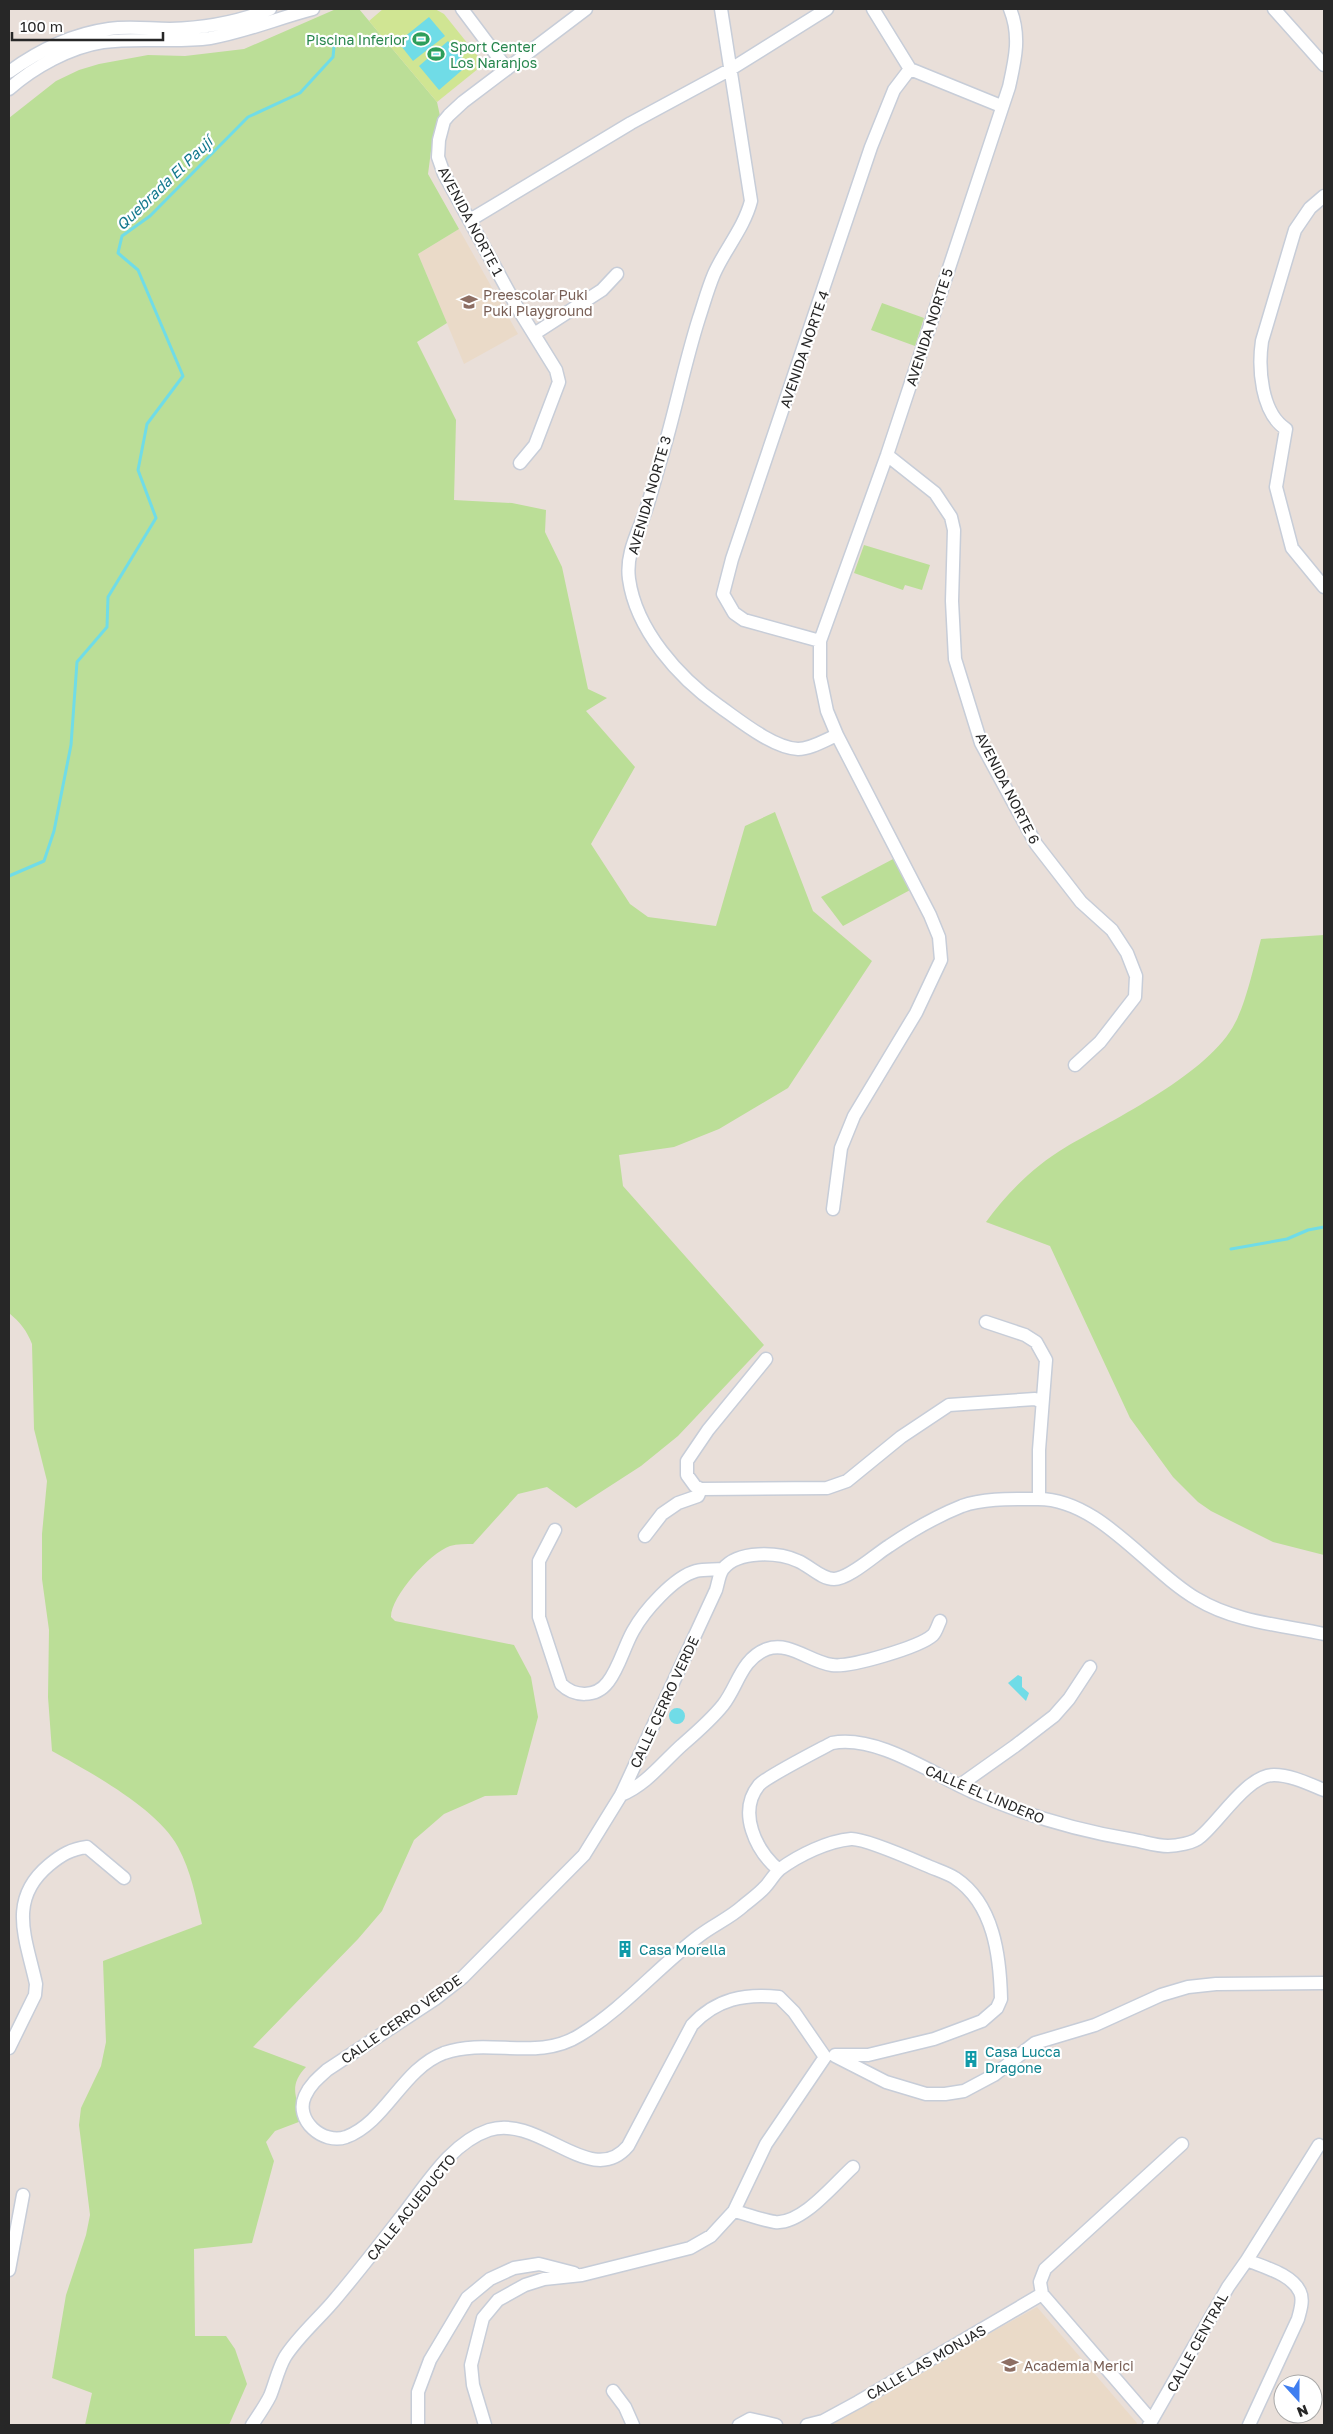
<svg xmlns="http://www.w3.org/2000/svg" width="1333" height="2434" font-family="'Golos Text',sans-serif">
  <rect width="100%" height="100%" fill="#e9dfd9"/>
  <path fill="#eadac8" d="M 459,229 L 518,334 L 464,364 L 418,254 Z
    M 1037,2307 L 1137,2423 L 1136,2425 L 825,2425 Z"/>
  <path fill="#bbde97" d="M 336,9 L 359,9 L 437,102 L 440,116 L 431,151 L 428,174 L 459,229 L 418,254 L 447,323 L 417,342 L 456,420 L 454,500 L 512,503 L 546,510 L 545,532 L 562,567 L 588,689 L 607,698 L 586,711 L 635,767 L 591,844 L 630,904 L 648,917 L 716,926 L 745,826 L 775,812 L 813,911 L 872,961 L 788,1088 L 719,1129 L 674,1147 L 619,1155 L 623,1186 L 764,1345 L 678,1436 L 641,1466 L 576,1508 L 547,1487 L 518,1494 L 473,1544 C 466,1544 457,1544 450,1546 C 430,1553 391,1596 391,1617 L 395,1621 L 514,1645 L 531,1677 L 538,1717 L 517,1795 L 485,1796 L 444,1814 L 414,1840 L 382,1911 L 358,1939 L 253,2047 L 306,2067 C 288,2086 296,2098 304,2120 L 275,2131 L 266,2142 L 274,2161 L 252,2243 L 194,2249 L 195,2336 L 226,2336 L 235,2349 L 247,2384 L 229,2425 L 85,2425 L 92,2393 L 52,2378 L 66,2295 L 86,2235 L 90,2215 L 79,2125 L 81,2108 L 101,2066 L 106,2042 L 103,1961 L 202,1924 C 196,1898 191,1871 178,1847 C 158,1809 90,1772 52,1751 L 48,1697 L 49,1630 L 42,1579 L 42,1534 L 47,1481 L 34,1429 L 32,1344 C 27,1331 20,1322 9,1313 L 9,118 L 56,81 L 79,70 L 99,64 L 148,55 L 185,56 L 244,49 Z
    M 882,303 L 924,318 L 915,346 L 871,330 Z
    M 864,545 L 930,565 L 922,590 L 905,585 L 903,590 L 854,573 Z
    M 895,858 L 912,889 L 843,926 L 821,897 Z
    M 1324,935 L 1324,1555 L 1273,1542 L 1211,1511 L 1198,1502 L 1173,1477 L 1130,1418 L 1050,1246 L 986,1222 C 1007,1193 1034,1166 1066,1147 C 1114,1119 1210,1073 1235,1023 C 1246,1003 1255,962 1261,939 Z"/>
  <path fill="#d0e593" d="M 383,9 L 435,9 L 444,14 L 484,64 L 437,102 L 369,21 Z"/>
  <path fill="#70dce7" d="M 429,17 L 445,36 L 413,61 L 398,42 Z
    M 448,41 L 468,65 L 439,90 L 419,66 Z
    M 1018,1675 L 1022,1677 L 1022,1687 L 1029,1693 L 1026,1701 L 1008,1683 Z
    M669 1716a8 8 0 1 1 16 0a8 8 0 1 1-16 0Z"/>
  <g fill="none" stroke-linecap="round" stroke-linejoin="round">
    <path stroke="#70dce7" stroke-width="3" d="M 9,876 L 44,861 L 54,831 L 71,745 L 77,662 L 107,627 L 108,597 L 156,518 L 138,470 L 147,424 L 183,376 L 138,270 L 118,253 L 122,236 L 150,216 L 248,117 L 300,93 L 333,57 L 334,47
      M 1231,1249 L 1287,1239 L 1308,1230 L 1324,1227"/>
    <g stroke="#c7cdd8" stroke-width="15">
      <path id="minor" d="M 462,9 L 507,69
        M 721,9 L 751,201 C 744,228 725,249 714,274 C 708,288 704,303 699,318 C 685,362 676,408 663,452 C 656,474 651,497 643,518 C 635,538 626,557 629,579 C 636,630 679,678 719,706 C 739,720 773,748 798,749 C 811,749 825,740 837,735 L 827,711 L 820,677 L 820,641 L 887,455 L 1009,87 C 1015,60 1021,36 1010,9
        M 1274,9 L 1324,65
        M 910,69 L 1001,106
        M 9,72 C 38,51 73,34 109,29 C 129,26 150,29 170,29 C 203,28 239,22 270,9
        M 9,89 C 34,67 70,47 103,42 C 139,37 175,43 210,38 C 245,32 278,18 313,9
        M 1324,196 L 1310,208 L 1295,230 L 1262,341 C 1258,368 1261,413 1286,429 L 1276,487 L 1292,548 L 1324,587
        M 470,220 L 631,123 L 731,69 L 827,9
        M 534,334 L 602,290 L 617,274
        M 887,455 L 935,493 L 951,517 L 954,530 L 952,601 L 955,659 L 981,743 L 1036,844 L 1081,902 L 1112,930 L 1127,953 L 1136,976 L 1135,997 L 1100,1042 L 1075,1065
        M 520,463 L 535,445 L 559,382 L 556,370 L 517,307 L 444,174 L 438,157 L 439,140 L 444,121 L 449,115 L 463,102 L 586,9
        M 820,641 L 744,620 L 734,613 L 723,594 L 732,559 L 871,147 L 894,90 L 910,69 L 873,9
        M 833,1209 L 841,1148 L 854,1116 L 916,1013 L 941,960 L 939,937 L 930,915 L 837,735
        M 986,1322 L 1025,1335 L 1036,1342 L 1046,1360 L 1039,1450 L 1039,1498
        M 766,1359 L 708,1430 L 687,1461 L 687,1475 L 695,1486 L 701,1489 L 827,1488 L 847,1481 L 901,1437 L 949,1405 L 1035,1399 L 1042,1402
        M 555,1530 L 539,1561 L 539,1617 L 561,1684 C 574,1697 596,1698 608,1682 C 619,1668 624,1647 633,1631 C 644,1611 674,1577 696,1571 C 705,1569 714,1570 723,1569
        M 645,1536 L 662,1514 L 678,1503 L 698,1496 L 701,1489
        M 960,1785 L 1015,1746 L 1054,1716 L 1069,1699 L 1090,1667
        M 621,1795 C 647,1784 662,1763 682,1745 C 697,1732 711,1720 723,1705 C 738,1686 741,1659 767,1649 C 789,1641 810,1662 832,1665 C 849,1668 920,1647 933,1635 C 936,1632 938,1625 940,1621
        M 779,1870 C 756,1851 737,1812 759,1785 C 766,1777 819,1750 832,1743 C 877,1734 934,1775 975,1793 C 1027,1816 1079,1831 1134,1840 C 1145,1842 1157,1846 1168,1846 C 1176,1846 1194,1843 1200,1837 C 1219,1822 1247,1775 1274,1775 C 1291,1775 1309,1784 1324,1790
        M 9,2048 L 35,1995 L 36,1984 C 26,1938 7,1900 49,1865 C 61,1855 71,1849 87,1847 L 124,1878
        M 835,2055 L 868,2055 L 934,2039 L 982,2021 L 997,2008 L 1001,1999 C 1000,1956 994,1904 955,1878 C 947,1873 937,1870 928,1866 C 914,1860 864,1838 851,1839 C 828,1841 799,1855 780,1869 C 774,1874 770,1882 765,1887 C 759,1894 750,1900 743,1906 C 730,1918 713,1925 699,1936 C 658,1967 624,2008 580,2035 C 538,2062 489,2037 444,2053 C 402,2069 386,2122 346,2137 C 323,2145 294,2120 305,2096 C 310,2085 318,2078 327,2070 L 435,1999 L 463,1977 L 584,1855 L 621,1795 L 716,1590 C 718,1584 719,1574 723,1569 C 738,1550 778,1552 798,1561 C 810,1566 821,1579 834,1579 C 849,1579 876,1554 889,1546 C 911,1531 937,1516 962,1506 C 984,1498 1013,1499 1037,1499 C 1099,1498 1148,1571 1197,1599 C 1235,1622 1282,1625 1324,1634
        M 835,2056 L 886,2082 L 926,2094 L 945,2094 L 964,2091 L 994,2075 L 1035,2043 L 1095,2025 L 1161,1995 L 1188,1987 L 1216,1984 L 1324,1983
        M 734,2211 C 747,2214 761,2220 775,2222 C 802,2225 835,2183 853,2167
        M 1247,2260 L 1319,2145
        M 9,2270 L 23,2195
        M 613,2391 L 625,2407 L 633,2425
        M 1151,2420 L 1042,2294 L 1040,2282 L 1045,2269 L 1182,2144
        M 252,2425 C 258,2416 265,2406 270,2396 C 275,2384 278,2369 285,2357 C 299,2335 321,2317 337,2297 C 359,2271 380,2244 401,2217 C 425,2187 450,2143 489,2130 C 540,2114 591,2190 628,2146 L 692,2025 C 716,1999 745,1993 779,1997 L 794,2012 L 825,2057
        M 418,2425 L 418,2392 L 430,2360 L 467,2298 L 490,2279 L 514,2268 L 539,2264 L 574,2273
        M 485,2425 L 473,2385 L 471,2365 L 483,2318 L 498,2300 L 525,2285 L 544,2279 L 582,2275 L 690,2248 L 711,2236 L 734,2211 L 766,2144 L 825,2057
        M 739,2425 L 750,2419 L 776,2425
        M 807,2425 L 823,2421 L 858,2402 L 1042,2294
        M 1149,2425 L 1228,2287 L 1247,2260 C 1263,2267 1292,2274 1300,2292 C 1304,2300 1300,2311 1298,2319 L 1249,2425"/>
    </g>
    <use href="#minor" stroke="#fff" stroke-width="12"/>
  </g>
  <defs>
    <g id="stadium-bare" transform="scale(1.35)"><path d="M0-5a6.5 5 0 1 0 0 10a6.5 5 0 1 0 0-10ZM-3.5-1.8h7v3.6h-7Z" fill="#2e9e5b" stroke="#fff" stroke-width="2.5" paint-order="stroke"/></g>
    <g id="school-bare" transform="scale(1.35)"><path d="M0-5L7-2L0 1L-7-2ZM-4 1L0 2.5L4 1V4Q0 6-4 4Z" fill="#8d6e63" stroke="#fff" stroke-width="2.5" paint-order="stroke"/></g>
    <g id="building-bare" transform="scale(1.35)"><path d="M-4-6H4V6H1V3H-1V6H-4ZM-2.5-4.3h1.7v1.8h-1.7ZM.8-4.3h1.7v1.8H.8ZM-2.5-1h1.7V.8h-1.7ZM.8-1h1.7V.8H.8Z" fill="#0f9aa8" stroke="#fff" stroke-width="2.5" paint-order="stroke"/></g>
  </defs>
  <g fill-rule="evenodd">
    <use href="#stadium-bare" x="421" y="39"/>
    <use href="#stadium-bare" x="436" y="54"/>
    <use href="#school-bare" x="469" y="302"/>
    <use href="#building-bare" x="625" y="1949"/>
    <use href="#building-bare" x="971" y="2059"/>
    <use href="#school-bare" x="1010" y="2365"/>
  </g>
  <g text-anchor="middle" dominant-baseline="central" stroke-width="4.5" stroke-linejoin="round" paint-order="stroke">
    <g font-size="14" fill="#27864d" stroke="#fff" text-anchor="end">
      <text x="407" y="39">Piscina Inferior</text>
      <text x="450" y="46" text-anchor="start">Sport Center<tspan x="450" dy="16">Los Naranjos</tspan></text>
    </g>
    <g font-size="14" fill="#272727" stroke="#fff">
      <text transform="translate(471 221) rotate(62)">AVENIDA NORTE 1</text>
      <text transform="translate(929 327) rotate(-72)">AVENIDA NORTE 5</text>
      <text transform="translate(804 349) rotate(-71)">AVENIDA NORTE 4</text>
      <text transform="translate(649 495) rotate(-74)">AVENIDA NORTE 3</text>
      <text transform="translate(1008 788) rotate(63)">AVENIDA NORTE 6</text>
      <text transform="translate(664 1702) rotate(-65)">CALLE CERRO VERDE</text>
      <text transform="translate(985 1794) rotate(23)">CALLE EL LINDERO</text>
      <text transform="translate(401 2019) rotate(-35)">CALLE CERRO VERDE</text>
      <text transform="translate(411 2207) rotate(-51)">CALLE ACUEDUCTO</text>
      <text transform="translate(1197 2342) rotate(-61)">CALLE CENTRAL</text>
      <text transform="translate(926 2362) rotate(-30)">CALLE LAS MONJAS</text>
    </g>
    <g font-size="14" fill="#785e54" stroke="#fff" text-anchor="start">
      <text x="483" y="294">Preescolar Puki<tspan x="483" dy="16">Puki Playground</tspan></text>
      <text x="1024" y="2365">Academia Merici</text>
    </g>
    <g font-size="14" fill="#0d838f" stroke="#fff" text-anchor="start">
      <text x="639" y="1949">Casa Morella</text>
      <text x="985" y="2051">Casa Lucca<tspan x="985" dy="16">Dragone</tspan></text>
    </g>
    <g font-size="15" font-style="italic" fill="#14798e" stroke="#fff">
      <text transform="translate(164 183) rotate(-44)">Quebrada El Paují</text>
    </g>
  </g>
  <rect width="1333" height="2434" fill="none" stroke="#272727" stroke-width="20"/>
  <g transform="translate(1298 2399) rotate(159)"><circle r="24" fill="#ffffff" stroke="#a9a9a9"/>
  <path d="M0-4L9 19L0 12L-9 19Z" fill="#3f7ef0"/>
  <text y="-8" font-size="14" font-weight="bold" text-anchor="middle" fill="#272727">N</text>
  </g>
  <path d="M12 32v8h151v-8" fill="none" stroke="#272727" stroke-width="2.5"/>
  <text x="20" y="32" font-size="15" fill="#272727" stroke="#ffffff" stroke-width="4" paint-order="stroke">100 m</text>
</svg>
